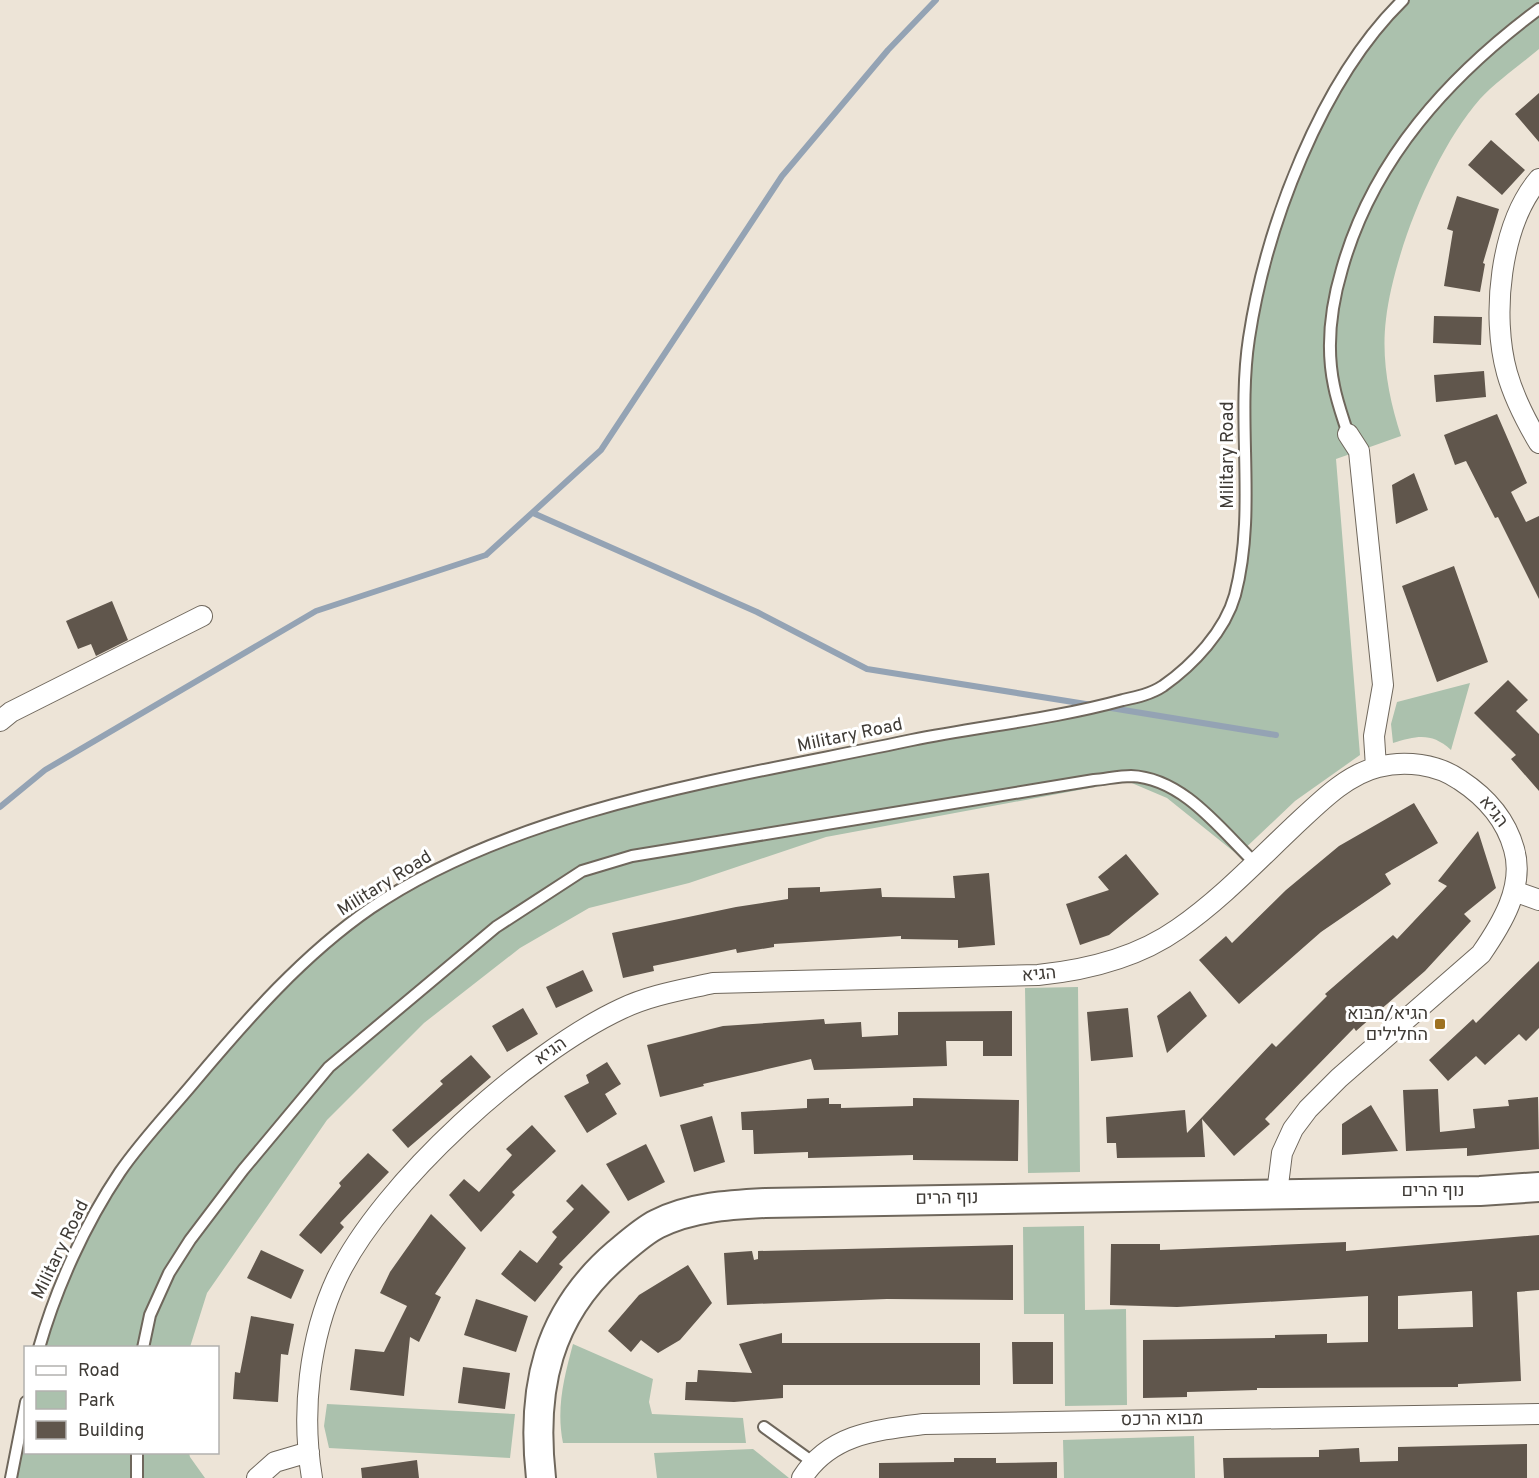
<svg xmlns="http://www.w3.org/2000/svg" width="1539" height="1478" font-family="Overpass,Heebo,sans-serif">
  <rect width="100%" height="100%" fill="#ede4d7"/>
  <path fill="#abc1ad" d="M 1410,0 L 1539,0 L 1539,49 C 1520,65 1497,81 1480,99 C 1435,150 1394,252 1386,319 C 1381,359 1389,399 1401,436 L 1336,459 L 1360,755 L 1295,801 L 1238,855 L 1167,798 L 1127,781 L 826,837 L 689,883 L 589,908 L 520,948 L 424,1023 L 327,1120 L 207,1293 L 190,1347 L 43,1348 C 60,1290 91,1222 126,1173 C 146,1144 171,1117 194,1090 C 247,1026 302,964 369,916 C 509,814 731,783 899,748 C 952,737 1005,728 1058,719 C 1086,714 1137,707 1162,693 C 1194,674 1223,639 1237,604 C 1242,592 1243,576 1245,562 C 1258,488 1242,411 1254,337 C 1273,220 1324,83 1410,0 Z
    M 1470,683 L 1451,750 C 1431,732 1417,736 1393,743 L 1391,724 L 1397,702 Z
    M 1078,987 L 1080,1172 L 1028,1173 L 1025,988 Z
    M 1084,1226 L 1085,1310 L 1126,1309 L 1127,1405 L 1065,1406 L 1064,1314 L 1024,1314 L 1023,1227 Z
    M 573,1344 L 653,1379 L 649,1402 L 652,1414 L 743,1418 L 746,1443 L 563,1443 C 556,1408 564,1378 573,1344 Z
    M 327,1404 L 515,1414 L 510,1458 L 329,1448 L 324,1426 Z
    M 25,1427 L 26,1452 L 189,1453 L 190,1457 L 205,1478 L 16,1478 Z
    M 1194,1436 L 1195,1478 L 1064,1478 L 1063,1440 Z
    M 753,1449 L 789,1478 L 657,1478 L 654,1453 Z"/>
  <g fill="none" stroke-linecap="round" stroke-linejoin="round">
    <path stroke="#94a3b4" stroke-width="6" d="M 533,513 L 757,612 L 867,669 L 1092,705
      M 1105,707 L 1276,735
      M 0,807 L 45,770 L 316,611 L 486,555 L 601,450 L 782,176 L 888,50 L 936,0"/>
  </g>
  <path fill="#60564c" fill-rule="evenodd" d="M 1539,93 L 1539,142 L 1515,114 Z
    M 1491,140 L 1525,170 L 1502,195 L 1468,165 Z
    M 1457,196 L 1499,209 L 1483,263 L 1485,264 L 1480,292 L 1444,286 L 1453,231 L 1447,229 Z
    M 1434,316 L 1482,317 L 1481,345 L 1433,343 Z
    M 1484,371 L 1486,397 L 1436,402 L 1434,375 Z
    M 1497,414 L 1527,483 L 1511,492 L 1526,522 L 1539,516 L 1539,599 L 1498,517 L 1495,518 L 1466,461 L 1455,465 L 1444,435 Z
    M 1414,473 L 1428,510 L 1396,524 L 1392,485 Z
    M 1454,566 L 1488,662 L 1437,682 L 1402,586 Z
    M 112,601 L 128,640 L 96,656 L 91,644 L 78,649 L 66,621 Z
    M 1508,680 L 1528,700 L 1516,711 L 1539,734 L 1539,791 L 1511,759 L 1516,755 L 1474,713 Z
    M 1414,803 L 1438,843 L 1385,874 L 1391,884 L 1321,932 L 1239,1004 L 1199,960 L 1226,936 L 1232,943 L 1286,890 L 1339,846 Z
    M 1478,831 L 1496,888 L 1464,914 L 1471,921 L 1425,971 L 1356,1031 L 1354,1028 L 1265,1119 L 1270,1124 L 1234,1156 L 1202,1119 L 1205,1157 L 1117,1158 L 1116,1143 L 1107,1143 L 1106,1117 L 1185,1110 L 1187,1133 L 1272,1043 L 1276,1047 L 1327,996 L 1325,994 L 1393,935 L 1397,939 L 1447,886 L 1438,881 Z
    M 1126,854 L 1159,894 L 1109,935 L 1080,945 L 1066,904 L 1109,890 L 1098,877 Z
    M 989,873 L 995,945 L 958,948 L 958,940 L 901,939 L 901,936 L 774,944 L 774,947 L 737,953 L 736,949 L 653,966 L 654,971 L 623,978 L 612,933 L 736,907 L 788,899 L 788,888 L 820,887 L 820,892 L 881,888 L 882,897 L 955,898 L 953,876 Z
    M 1539,961 L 1539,1028 L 1526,1041 L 1519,1034 L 1485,1065 L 1476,1056 L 1448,1081 L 1429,1060 L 1473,1019 L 1476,1023 Z
    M 583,970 L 593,991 L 556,1008 L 546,987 Z
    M 1190,991 L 1207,1016 L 1167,1053 L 1157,1016 Z
    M 523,1008 L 538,1034 L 507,1052 L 492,1026 Z
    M 1128,1008 L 1133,1057 L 1091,1061 L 1087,1012 Z
    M 1012,1011 L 1012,1056 L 983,1056 L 983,1041 L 946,1041 L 947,1066 L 814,1070 L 811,1059 L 703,1084 L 704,1086 L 660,1097 L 647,1045 L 723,1026 L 824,1019 L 825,1024 L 861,1022 L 862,1037 L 898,1035 L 898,1012 Z
    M 471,1055 L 491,1077 L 408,1148 L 392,1130 L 443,1084 L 440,1081 Z
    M 607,1062 L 621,1084 L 605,1094 L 617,1114 L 587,1133 L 564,1096 L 589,1083 L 586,1075 Z
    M 1438,1089 L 1440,1132 L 1475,1128 L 1473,1109 L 1509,1106 L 1508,1100 L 1538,1097 L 1539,1149 L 1467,1156 L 1467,1148 L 1406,1151 L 1403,1090 Z
    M 829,1098 L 829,1104 L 841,1104 L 841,1108 L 913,1106 L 913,1098 L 1019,1100 L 1018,1161 L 913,1160 L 913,1155 L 808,1158 L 808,1152 L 754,1154 L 753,1130 L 742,1130 L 741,1112 L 807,1108 L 807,1099 Z
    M 1371,1105 L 1398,1151 L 1342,1155 L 1342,1124 Z
    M 712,1116 L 725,1162 L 694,1172 L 680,1125 Z
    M 532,1125 L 556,1151 L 512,1192 L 515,1195 L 481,1232 L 449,1195 L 464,1179 L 479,1192 L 512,1155 L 506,1149 Z
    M 646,1144 L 665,1182 L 628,1201 L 606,1164 Z
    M 368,1153 L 389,1172 L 340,1223 L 344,1227 L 321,1254 L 299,1235 L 341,1186 L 339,1183 Z
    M 582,1184 L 610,1212 L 559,1264 L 563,1267 L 535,1302 L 501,1274 L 520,1250 L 537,1263 L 557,1237 L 552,1232 L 574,1209 L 566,1201 Z
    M 431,1214 L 466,1248 L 435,1294 L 441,1297 L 419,1342 L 410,1337 L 404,1396 L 350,1390 L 355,1349 L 384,1352 L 407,1306 L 380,1293 L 390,1272 Z
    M 1539,1235 L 1539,1290 L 1517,1292 L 1521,1381 L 1458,1384 L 1458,1387 L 1257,1388 L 1257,1390 L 1187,1392 L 1187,1397 L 1143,1398 L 1143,1340 L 1275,1338 L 1275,1335 L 1327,1334 L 1327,1343 L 1368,1342 L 1368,1296 L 1177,1307 L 1110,1305 L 1111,1244 L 1160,1244 L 1160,1250 L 1346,1242 L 1346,1251 ZM 1472,1291 L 1473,1327 L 1398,1329 L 1398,1296 Z
    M 1013,1245 L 1013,1300 L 887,1299 L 727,1305 L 724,1253 L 752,1251 L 754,1260 L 758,1259 L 758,1251 Z
    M 261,1250 L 304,1270 L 291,1299 L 247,1278 Z
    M 688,1265 L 712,1303 L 680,1340 L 658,1353 L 641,1340 L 631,1352 L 608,1331 L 639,1295 Z
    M 476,1299 L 528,1316 L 516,1352 L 464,1335 Z
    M 251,1316 L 294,1324 L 288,1355 L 281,1354 L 278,1402 L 233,1399 L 235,1372 L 240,1373 Z
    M 782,1333 L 782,1343 L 980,1343 L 980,1385 L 783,1385 L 783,1398 L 734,1402 L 685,1400 L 686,1382 L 697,1382 L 698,1370 L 752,1373 L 739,1344 Z
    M 1012,1342 L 1053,1342 L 1053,1384 L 1013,1384 Z
    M 463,1367 L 510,1373 L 505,1409 L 458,1403 Z
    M 1527,1444 L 1527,1478 L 1224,1478 L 1223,1458 L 1319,1457 L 1319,1450 L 1359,1448 L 1360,1462 L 1398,1461 L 1398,1447 Z
    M 954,1458 L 996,1458 L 996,1463 L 1057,1462 L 1057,1478 L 879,1478 L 879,1463 L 954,1462 Z
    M 417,1460 L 419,1478 L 362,1478 L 361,1468 Z"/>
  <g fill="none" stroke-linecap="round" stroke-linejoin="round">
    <g stroke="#6f675c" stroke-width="14">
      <path id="lane" d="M 1348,434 C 1343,418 1337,402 1334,386 C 1326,348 1331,306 1342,269 C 1373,159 1449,76 1539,9
        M 39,1348 C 56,1288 85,1224 120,1172 C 142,1140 170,1111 195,1081 C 248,1018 303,955 371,908 C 519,807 738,777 912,740 C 982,726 1054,719 1123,700 C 1137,697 1151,694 1163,686 C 1193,665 1225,631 1235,595 C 1257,511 1236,423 1249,338 C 1266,226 1321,80 1403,0
        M 143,1348 L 150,1315 L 169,1273 L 190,1240 L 243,1170 L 329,1067 L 496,927 L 582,871 L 632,856 L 1094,780 C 1106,779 1119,776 1131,776 C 1183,778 1221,830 1255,863
        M 764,1427 L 814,1463
        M 137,1452 L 137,1478
        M 11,1478 L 26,1402"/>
    </g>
    <g stroke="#6f675c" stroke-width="22">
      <path id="street" d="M 1539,179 C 1500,225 1491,316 1507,373 C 1514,398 1526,421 1539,443
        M 1348,434 L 1359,451 L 1383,685 L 1374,736 L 1376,767
        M 0,721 L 11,712 L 202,616
        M 1514,891 L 1539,900
        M 257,1478 L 275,1462 L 309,1452
        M 312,1478 C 301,1413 309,1338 337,1278 C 382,1183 527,1053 621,1009 C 650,995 682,990 713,983 L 1038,975 C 1087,970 1137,958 1178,929 C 1220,900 1256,862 1293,827 C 1317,805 1345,775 1378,767 C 1405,760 1437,764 1460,780 C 1486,797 1506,820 1514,849 C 1525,887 1501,925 1481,954 L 1339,1078 L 1308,1109 L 1293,1129 L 1282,1153 L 1277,1193
        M 802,1478 C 830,1434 876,1430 924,1424 L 1539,1414"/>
    </g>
    <g stroke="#6f675c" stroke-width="32">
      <path id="secondary" d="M 541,1478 C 531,1389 547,1314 617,1254 C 629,1244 643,1231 657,1224 C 691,1207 728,1205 765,1203 L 1480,1191 L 1539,1187"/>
    </g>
    <use href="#lane" stroke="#fff" stroke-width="10"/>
    <use href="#street" stroke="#fff" stroke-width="20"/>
    <use href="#secondary" stroke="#fff" stroke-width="28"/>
  </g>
  <rect fill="#9e7222" stroke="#fff" stroke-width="2" x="1434" y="1018" width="12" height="12" rx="3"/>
  <g text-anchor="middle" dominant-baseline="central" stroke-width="6" stroke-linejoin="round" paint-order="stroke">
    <g font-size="18" fill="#3f3b36" stroke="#fff">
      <text transform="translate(1228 455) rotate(-90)">Military Road</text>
      <text transform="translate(850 736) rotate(-12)">Military Road</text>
      <text transform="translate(1493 812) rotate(52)">הגיא</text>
      <text transform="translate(385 884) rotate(-32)">Military Road</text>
      <text transform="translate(1039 975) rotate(-5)">הגיא</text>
      <text transform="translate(551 1052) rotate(-35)">הגיא</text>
      <text x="1433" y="1191">נוף הרים</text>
      <text transform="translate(947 1199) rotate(-1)">נוף הרים</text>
      <text transform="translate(61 1250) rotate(-64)">Military Road</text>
      <text transform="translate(1162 1420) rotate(-1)">מבוא הרכס</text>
    </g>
    <g font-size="18" fill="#3f3b36" stroke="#fff" text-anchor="end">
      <text x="1428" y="1014">הגיא/מבוא<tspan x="1428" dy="21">החלילים</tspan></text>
    </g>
  </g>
  <rect x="24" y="1346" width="195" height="108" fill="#ffffff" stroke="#b2b1af" stroke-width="1.5"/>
  <rect x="36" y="1366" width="30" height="9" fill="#ffffff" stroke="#b2b1af" stroke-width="1.5"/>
  <text x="78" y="1376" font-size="18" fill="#3f3b36">Road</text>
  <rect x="36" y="1391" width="30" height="18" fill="#abc1ad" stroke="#b2b1af" stroke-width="1.5"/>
  <text x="78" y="1406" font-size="18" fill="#3f3b36">Park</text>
  <rect x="36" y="1421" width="30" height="18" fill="#60564c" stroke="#b2b1af" stroke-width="1.5"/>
  <text x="78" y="1436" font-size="18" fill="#3f3b36">Building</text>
</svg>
